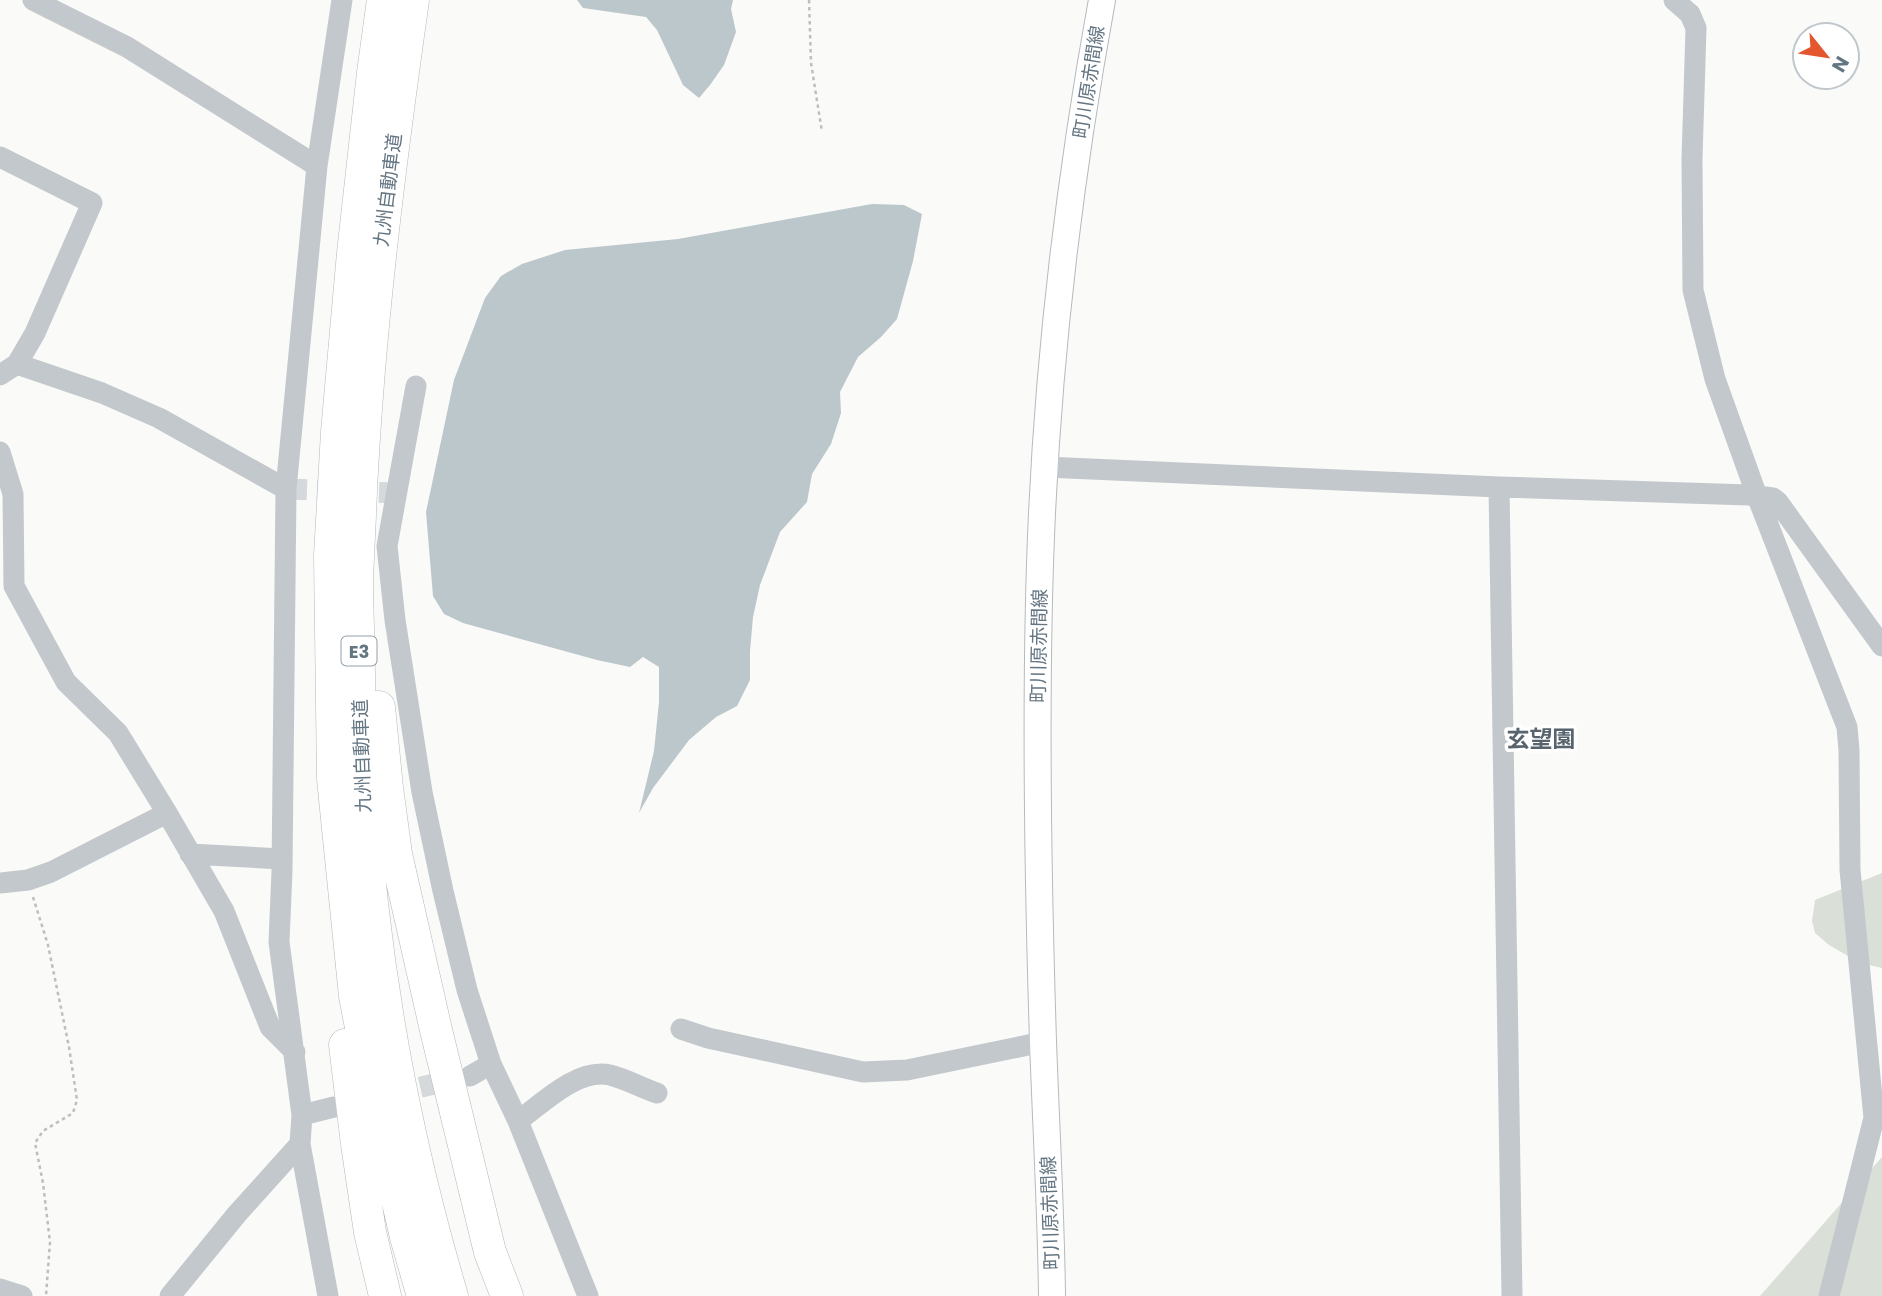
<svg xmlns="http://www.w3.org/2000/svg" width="1882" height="1296" font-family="Poppins,'Noto Sans JP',sans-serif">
  <rect width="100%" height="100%" fill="#fafaf8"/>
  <path fill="#dadfd7" d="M 1882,873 L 1882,968 L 1860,963 L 1829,945 L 1815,933 L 1812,921 L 1815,900 Z
    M 1882,1157 L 1882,1296 L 1760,1296 Z"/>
  <path fill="#bbc7cb" d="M 577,0 L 733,0 L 731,9 L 736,32 L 724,65 L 710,85 L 699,98 L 683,85 L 657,30 L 646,17 L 583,8 Z
    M 872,204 L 904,205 L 922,214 L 913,261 L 897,319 L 881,337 L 858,357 L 840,392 L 841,413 L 831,444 L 812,474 L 807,502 L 780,532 L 760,585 L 753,617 L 750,651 L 750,680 L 737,706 L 716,717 L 689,740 L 653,788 L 639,813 L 654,751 L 659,702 L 659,667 L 643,657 L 630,667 L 597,660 L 463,623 L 444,614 L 433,596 L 426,512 L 454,380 L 485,298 L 501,276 L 522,264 L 565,250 L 678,239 Z"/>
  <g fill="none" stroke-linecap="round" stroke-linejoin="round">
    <path stroke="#d5d9db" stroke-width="21" stroke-dasharray="21 10" stroke-linecap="butt" d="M 286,489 L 396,493
      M 390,1094 L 461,1078"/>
    <g stroke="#b5babe" stroke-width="28">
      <path id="major" d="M 1052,1296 C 1051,1211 1046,1126 1043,1041 C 1038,883 1035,723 1040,564 C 1046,375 1068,186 1102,0"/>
    </g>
    <g stroke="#b4b9bd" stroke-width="33">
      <path id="highway" d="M 383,0 L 373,73 L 353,253 L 337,432 L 330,556 L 333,779 L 355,996 L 378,1115 L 406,1237 L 423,1296
        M 413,0 C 390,162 369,326 361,490 C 360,521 358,551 357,582 C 357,613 359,643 359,674 C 360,711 360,749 362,786 C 372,958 403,1131 452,1296
        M 379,707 L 387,788 L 396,854 L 436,1030 L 490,1252 L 507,1296
        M 345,1045 L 357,1144 L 370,1232 L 385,1296"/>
    </g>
    <path stroke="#bbbfc2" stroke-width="2.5" stroke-dasharray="3.5 3.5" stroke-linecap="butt" d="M 809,0 L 811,63 L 822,132
      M 33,897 L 48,945 L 69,1047 L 77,1100 L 73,1113 L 43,1131 L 35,1143 L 43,1183 L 50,1242 L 46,1296"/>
    <path stroke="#c3c8cc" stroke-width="21" d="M 33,0 L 127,47 L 317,166
      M 1674,0 L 1690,14 L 1696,28 L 1692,159 L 1693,290 L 1715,379 L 1757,496 L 1847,727 L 1849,750 L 1850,870 L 1874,1118 L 1829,1296
      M 0,157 L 92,203 L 35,333 L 17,364
      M 0,375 L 17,364 L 102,393 L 159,418 L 286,489
      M 416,386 L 387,546 L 395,620 L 422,792 L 443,891 L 467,990 L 491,1064
      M 0,452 L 13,494 L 14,586 L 66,682 L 118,733 L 167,813 L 224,911 L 270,1027 L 295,1052
      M 1045,467 L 1499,487 L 1749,495 L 1773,498 L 1778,502 L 1882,646
      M 1499,487 L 1512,1296
      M 190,854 L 282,859
      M 0,883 L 28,880 L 51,872 L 167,813
      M 681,1029 L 708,1038 L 863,1072 L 907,1070 L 1043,1042
      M 470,1076 L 491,1064 L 518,1121 L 588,1296
      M 302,1115 L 334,1107
      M 518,1121 C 543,1103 577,1068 610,1075 C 626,1079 642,1088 657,1093
      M 0,1289 L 22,1296
      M 170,1296 L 237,1214 L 300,1144
      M 328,1296 L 300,1144 L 302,1115 L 279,942 L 282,871 L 286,489 L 317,166 L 342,0"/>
    <use href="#major" stroke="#fff" stroke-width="26"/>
    <use href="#highway" stroke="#fff" stroke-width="32"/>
  </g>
  <g text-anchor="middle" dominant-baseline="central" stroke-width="7" stroke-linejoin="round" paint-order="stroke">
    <rect fill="#fff" stroke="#939fa8" stroke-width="2" x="341.5" y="636.5" width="35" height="29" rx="5"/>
    <g font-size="18" font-weight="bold" fill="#657683">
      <text x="359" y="651">E3</text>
    </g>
    <g font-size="19" fill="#657683" stroke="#fff">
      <text transform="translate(1089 82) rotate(-81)">町川原赤間線</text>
      <text transform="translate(388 190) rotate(-83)">九州自動車道</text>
      <text transform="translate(1039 646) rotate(-89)">町川原赤間線</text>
      <text transform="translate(362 756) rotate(-92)">九州自動車道</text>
      <text transform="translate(1050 1213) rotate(-92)">町川原赤間線</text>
    </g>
    <g font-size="23" font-weight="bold" fill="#57646e" stroke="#fff">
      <text x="1541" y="739">玄望園</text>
    </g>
  </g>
  <g transform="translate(1826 56) rotate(120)"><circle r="33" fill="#ffffff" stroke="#c1c8cd" stroke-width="2"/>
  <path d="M0-5L12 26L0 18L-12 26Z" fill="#e4572e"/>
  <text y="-10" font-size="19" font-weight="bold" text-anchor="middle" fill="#657683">N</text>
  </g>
</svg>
